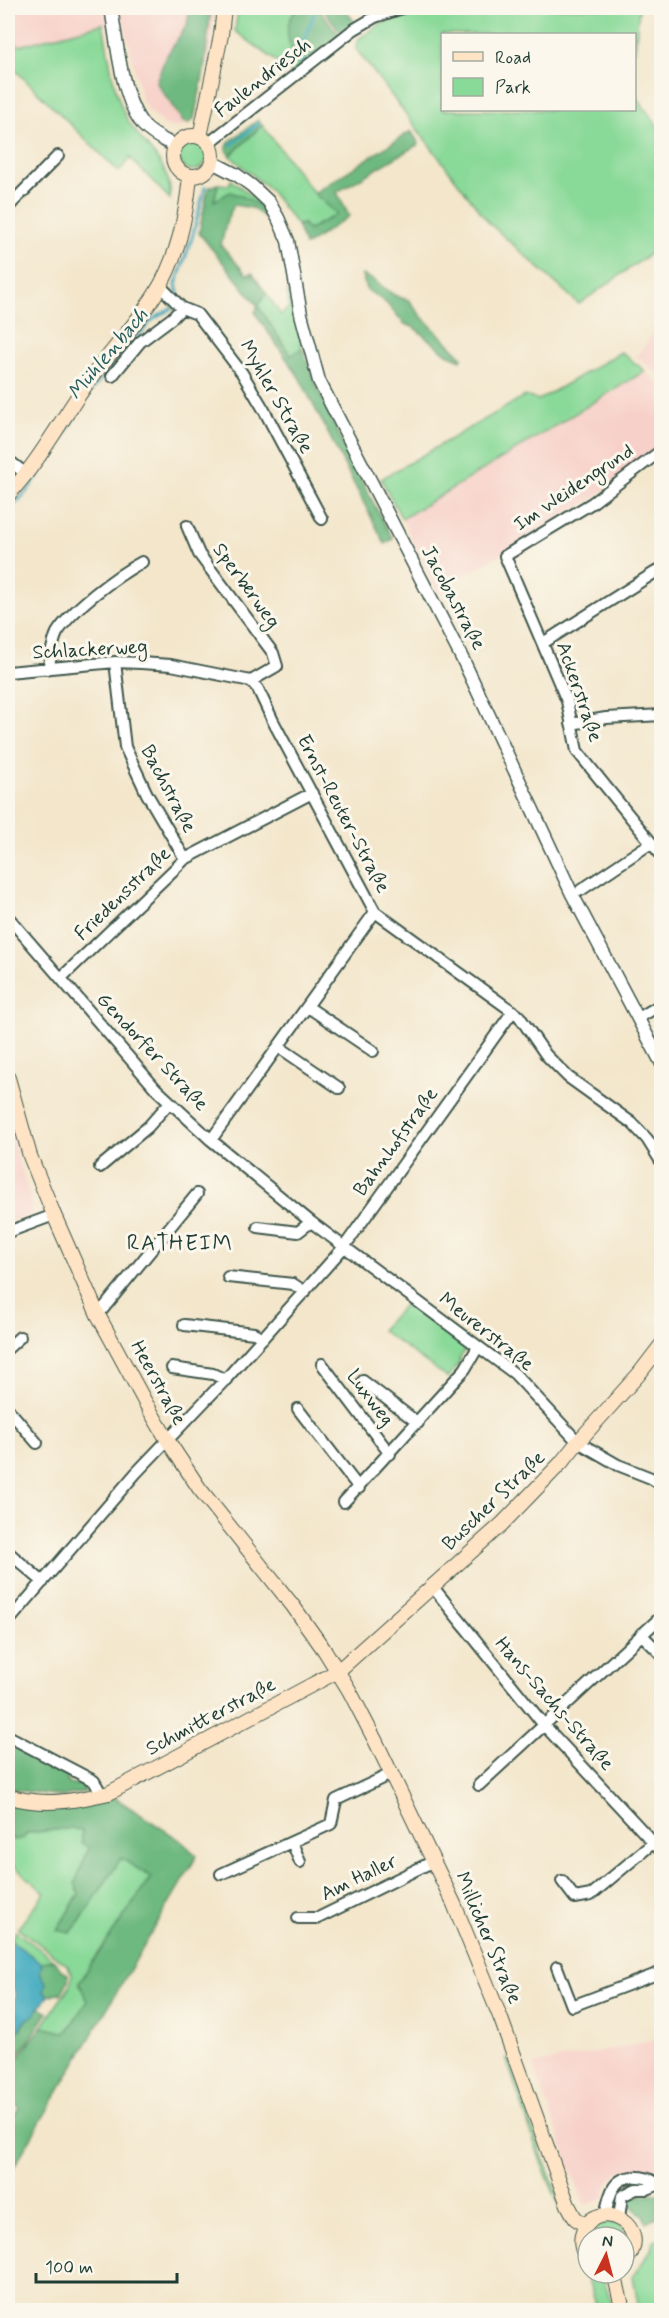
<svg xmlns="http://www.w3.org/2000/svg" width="669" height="2318" font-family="Mynerve,sans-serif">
  <rect width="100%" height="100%" fill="#fbf7ec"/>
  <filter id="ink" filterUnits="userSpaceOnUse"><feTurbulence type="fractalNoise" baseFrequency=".0167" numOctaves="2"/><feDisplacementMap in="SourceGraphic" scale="12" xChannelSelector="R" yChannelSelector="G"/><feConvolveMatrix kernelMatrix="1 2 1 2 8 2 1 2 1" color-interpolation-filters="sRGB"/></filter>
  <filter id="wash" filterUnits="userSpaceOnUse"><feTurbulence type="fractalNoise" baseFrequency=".008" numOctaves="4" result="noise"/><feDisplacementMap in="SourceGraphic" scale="24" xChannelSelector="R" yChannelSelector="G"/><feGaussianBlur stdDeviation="1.35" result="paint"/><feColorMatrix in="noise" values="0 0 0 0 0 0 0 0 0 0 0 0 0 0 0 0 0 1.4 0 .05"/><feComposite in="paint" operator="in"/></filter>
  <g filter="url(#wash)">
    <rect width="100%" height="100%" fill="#f3e6cb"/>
    <path fill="#f7d1c9" d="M 8,8 L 215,8 L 209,60 L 204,67 L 193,117 L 187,124 L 175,128 L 165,125 L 148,111 L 142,100 L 123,19 L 19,46 L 8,34 Z
      M 661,323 L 662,377 L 661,377 L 636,356 Z
      M 645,371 L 661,385 L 661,446 L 593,499 L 437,592 L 402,519 Z
      M 8,1124 L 29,1195 L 32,1215 L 8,1221 Z
      M 661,2039 L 661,2173 L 623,2171 L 616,2174 L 607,2185 L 605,2198 L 586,2205 L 583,2202 L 533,2065 Z"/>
    <path fill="#89d998" stroke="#548b66" stroke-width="1.5" d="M 238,8 L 299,8 L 293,12 L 292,51 L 301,73 L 298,77 L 235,31 Z
      M 431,8 L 639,8 L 635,52 L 634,34 L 442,34 L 442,110 L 634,110 L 635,95 L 661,131 L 661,246 L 579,304 L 489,223 L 356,49 L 357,40 L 382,23 Z
      M 103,24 C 109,54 112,87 125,115 C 139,145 173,162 170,199 L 130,158 L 119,172 L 8,63 L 8,35 L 19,46 Z
      M 262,125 L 314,193 L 338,214 L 307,230 L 304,224 L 297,225 L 269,189 L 230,156 Z
      M179 156a14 14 0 1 1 28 0a14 14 0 1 1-28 0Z
      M 231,180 L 253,197 L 264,209 L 240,195 L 214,201 L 218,184 L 229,185 Z
      M 287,291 L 293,292 L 302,348 L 291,356 L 258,306 L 266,293 L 281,315 L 289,307 Z
      M 621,352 L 645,371 L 402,519 L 381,479 L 525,396 L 539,400 Z
      M 407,1302 L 465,1343 L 466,1349 L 459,1359 L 461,1360 L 448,1378 L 381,1330 Z
      M 72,1828 L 82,1831 L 89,1848 L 82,1865 L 79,1894 L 57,1930 L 70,1933 L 78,1924 L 121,1858 L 151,1877 L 79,1982 L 87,2001 L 66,2033 L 42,2027 L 71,1984 L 72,1973 L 67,1965 L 18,1928 L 45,1893 L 8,1861 L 8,1834 L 13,1840 L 23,1838 L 26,1833 Z
      M 16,1931 L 55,1961 L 51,1960 L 42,1963 L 10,1940 Z
      M 506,2058 L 511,2062 L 543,2158 L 568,2221 L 566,2222 L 541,2162 Z
      M 605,2220 L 621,2225 L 629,2239 L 624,2255 L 624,2237 L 588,2237 L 588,2249 C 586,2231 590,2229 605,2220 Z
      M 661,2238 L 661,2310 L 639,2310 L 633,2276 L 651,2250 L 653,2241 Z
      M 582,2262 L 588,2266 L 588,2273 L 596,2273 L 604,2280 L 614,2310 L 598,2310 Z"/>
    <path fill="#6eb980" stroke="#467b5a" stroke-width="1.5" d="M 190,8 L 211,8 L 204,71 L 194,119 L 188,124 L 183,122 L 156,82 L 165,58 L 187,25 Z
      M 299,8 L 318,8 L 342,39 L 301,73 C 292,53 277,25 299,8 Z
      M 322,8 L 344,8 L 356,24 L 343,35 Z
      M 258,120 L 262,125 L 230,156 L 226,150 L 229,142 Z
      M 411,131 L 419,144 L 337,192 L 349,216 L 305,246 L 297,225 L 304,224 L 308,230 L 337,214 L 314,193 Z
      M 218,184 L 214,201 L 230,192 C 245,196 257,203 269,214 L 269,220 L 252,208 L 234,205 L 227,220 L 221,245 L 247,275 L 252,273 L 266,293 L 258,306 L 291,356 L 302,348 C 326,415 359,477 393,539 L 385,544 L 299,377 L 255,313 L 258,306 L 199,233 L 208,188 Z
      M 362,275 C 381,281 387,296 409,300 L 421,316 L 462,357 L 461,360 L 447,354 L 413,327 L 405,324 L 385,302 L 366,289 Z
      M 8,1741 C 23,1750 37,1757 51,1768 C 56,1771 63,1771 69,1775 L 67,1780 L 68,1784 L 75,1785 L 78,1781 L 84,1782 L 86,1785 L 85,1792 L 62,1796 L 8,1789 Z
      M 115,1798 L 180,1840 L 197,1856 L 8,2177 L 8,2127 L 19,2108 L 8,2097 L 8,2071 L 42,2027 L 66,2033 L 87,2001 L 79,1982 L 151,1877 L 121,1858 L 78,1924 L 70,1933 L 57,1930 L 79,1894 L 75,1883 L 89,1848 L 82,1843 L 82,1831 L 72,1828 L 27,1833 L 23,1838 L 13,1840 L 8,1834 L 8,1799 Z
      M 51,1960 L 55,1961 L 61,1970 L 68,1974 L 68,1981 L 61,1994 L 58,1993 L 48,1996 L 44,1991 L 46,1983 L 40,1972 L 42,1963 Z
      M 40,2007 L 48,2012 L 29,2041 L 8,2066 L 8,2034 L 20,2030 C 24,2019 33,2016 40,2007 Z
      M 661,2193 L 661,2215 L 646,2223 L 643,2215 L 626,2203 L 630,2196 Z"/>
    <path fill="#3ea9be" stroke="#2e7379" stroke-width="1.5" d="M 8,1939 L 42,1963 L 40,1972 L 46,1983 L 44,1991 L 48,1996 L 34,2015 L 24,2022 L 20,2030 L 8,2034 L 8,2002 L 14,2000 L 16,1994 L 13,1988 L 8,1987 Z"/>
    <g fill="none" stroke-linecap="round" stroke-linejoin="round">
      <path stroke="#3ea9be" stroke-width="3" d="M 302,65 L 302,45 L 314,14
        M 231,145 L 259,123
        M 179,300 L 176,284 L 192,238 L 205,187
        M 8,512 L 29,489 L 50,459 L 90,392 L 152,320 L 172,308"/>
    </g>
  </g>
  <g filter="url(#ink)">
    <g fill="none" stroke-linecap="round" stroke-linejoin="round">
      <g stroke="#3f564b" stroke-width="14">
        <path id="minor" d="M 209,143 L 353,30 L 375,17 L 402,8
          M 8,207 L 58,156
          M 160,286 L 182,308 L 197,314 L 242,373 L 264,410 L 322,519
          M 112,376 L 140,342 L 172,318 L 182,308
          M 662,450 L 592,503 L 505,556 L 567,701 L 577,751 L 662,856
          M 8,460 L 26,474
          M 543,643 L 662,568
          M 115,662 L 125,747 L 147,794 L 185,859
          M 48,669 C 51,658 52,643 57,633 C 72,609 116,576 142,562
          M 8,672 L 115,662 L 141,663 L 171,665 L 251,681 L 277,666 L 273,653 L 199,554 L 187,526
          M 251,681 L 258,689 L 273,721 L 375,912 L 519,1016 L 546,1055 L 568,1077 L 632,1123 L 647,1139 L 662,1163
          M 571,724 L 606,718 L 662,715
          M 581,890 L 651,843
          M 8,917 L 156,1089 L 211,1140 L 311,1222 L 515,1374 L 578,1442 L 618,1465 L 651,1478 L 662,1485
          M 61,978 L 185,859 L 312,793
          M 308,1007 L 373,1051
          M 645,1014 L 662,1004
          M 279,1047 L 339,1088
          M 211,1140 L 375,912
          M 100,1167 L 148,1127 L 170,1102
          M 258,1227 L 298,1232 L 311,1222
          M 8,1232 L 54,1215
          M 228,1277 L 293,1284 L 305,1292
          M 98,1315 L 197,1194
          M 184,1325 L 254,1333 L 263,1338
          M 8,1348 L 20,1337
          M 322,1364 L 390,1454
          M 172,1368 L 213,1374 L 226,1380
          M 363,1381 L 418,1423
          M 8,1409 L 37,1443
          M 298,1409 L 359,1488
          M 344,1502 L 465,1369 L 478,1347
          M 8,1552 L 43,1582
          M 432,1586 L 544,1725 L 662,1852
          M 8,1622 L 136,1473 L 225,1380 L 344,1247 L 513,1011
          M 641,1634 L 662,1655
          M 8,1736 L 94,1781 L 102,1795
          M 479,1785 L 662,1616
          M 292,1842 L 300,1862
          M 221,1874 L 331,1824 L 336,1800 L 391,1774
          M 562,1881 L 575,1898 L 591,1895 L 653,1843
          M 298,1918 L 318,1918 L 434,1861
          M 557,1967 L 572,2006 L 662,1972
          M 605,2216 C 607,2207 609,2195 614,2187 C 623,2173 645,2175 658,2184
          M 619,2218 L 622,2196 L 636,2189 L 647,2189 L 662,2183"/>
      </g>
      <g stroke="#3f564b" stroke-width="15">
        <path id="tertiary" d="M 111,8 C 117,41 121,99 144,126 C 152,135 164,140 175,146
          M 212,162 L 237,175 L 252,186 L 269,202 L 278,218 L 288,241 L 301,314 L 319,381 L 465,664 L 572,894 L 662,1064"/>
      </g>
      <g stroke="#3f564b" stroke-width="16">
        <path id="secondary" d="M173 156a20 20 0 1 1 40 0a20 20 0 1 1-40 0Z
          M 200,137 L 221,35 L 224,8
          M 8,495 C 36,465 56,429 79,395 C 102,360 134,329 156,293 C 178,257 186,217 190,176
          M 8,1078 L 30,1156 L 54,1215 L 98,1315 L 145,1402 L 168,1441 L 199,1488 L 293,1606 L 325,1651 L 349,1690 L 376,1742 L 454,1904 L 501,2019 L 568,2205 L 575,2218 L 586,2226
          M 8,1796 C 43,1807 74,1801 109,1793 L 338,1671 L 502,1524 L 561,1463 L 578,1442 L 639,1374 L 662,1344
          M 588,2259 C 582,2252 579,2242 583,2232 C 597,2194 657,2228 624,2262
          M 614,2273 L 623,2310"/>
      </g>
      <use href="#minor" stroke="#fff" stroke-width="10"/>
      <use href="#tertiary" stroke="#fff" stroke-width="12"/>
      <use href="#secondary" stroke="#fee4c5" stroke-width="14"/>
    </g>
  </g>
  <g text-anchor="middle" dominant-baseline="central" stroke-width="6" stroke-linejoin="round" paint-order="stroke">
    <g font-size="20" fill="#1f3d34" stroke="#fbf7ec">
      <text transform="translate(263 78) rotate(-38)">Faulendriesch</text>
      <text transform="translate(276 397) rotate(60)">Myhler Straße</text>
      <text transform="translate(574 488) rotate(-34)">Im Weidengrund</text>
      <text transform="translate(246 586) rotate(54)">Sperberweg</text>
      <text transform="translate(453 598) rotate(62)">Jacobastraße</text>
      <text transform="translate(90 650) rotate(-3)">Schlackerweg</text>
      <text transform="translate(579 692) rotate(71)">Ackerstraße</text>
      <text transform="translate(168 789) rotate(62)">Bachstraße</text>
      <text transform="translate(343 814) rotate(62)">Ernst-Reuter-Straße</text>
      <text transform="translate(123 894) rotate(-44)">Friedensstraße</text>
      <text transform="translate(152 1052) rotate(47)">Gendorfer Straße</text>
      <text transform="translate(396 1142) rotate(-54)">Bahnhofstraße</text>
      <text transform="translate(486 1332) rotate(38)">Meurerstraße</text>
      <text transform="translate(158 1383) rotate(61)">Heerstraße</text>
      <text transform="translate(370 1398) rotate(53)">Luxweg</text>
      <text transform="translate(494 1501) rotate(-44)">Buscher Straße</text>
      <text transform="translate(554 1704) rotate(49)">Hans-Sachs-Straße</text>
      <text transform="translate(211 1717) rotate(-28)">Schmitterstraße</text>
      <text transform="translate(359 1878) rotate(-26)">Am Haller</text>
      <text transform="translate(488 1938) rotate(67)">Millicher Straße</text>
    </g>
    <g font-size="21" font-style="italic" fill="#285d5d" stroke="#fbf7ec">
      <text transform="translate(108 354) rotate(-50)">Mühlenbach</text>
    </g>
    <g font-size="22" letter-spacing="1.5" fill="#1f3d34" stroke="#fbf7ec">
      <text x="180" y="1244">RATHEIM</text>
    </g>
  </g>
  <rect width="669" height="2318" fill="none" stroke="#fbf7ec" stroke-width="30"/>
  <rect x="441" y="33" width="195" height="78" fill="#fbf7ec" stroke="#a3ada2" stroke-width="1.5"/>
  <rect x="453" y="52" width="30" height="9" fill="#fee4c5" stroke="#a3ada2" stroke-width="1.5"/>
  <text x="495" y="63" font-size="18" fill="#1f3d34">Road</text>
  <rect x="453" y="78" width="30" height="18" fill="#89d998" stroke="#a3ada2" stroke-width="1.5"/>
  <text x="495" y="93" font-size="18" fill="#1f3d34">Park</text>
  <g transform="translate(606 2255) rotate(6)"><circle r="28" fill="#fbf7ec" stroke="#a3ada2" stroke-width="1.5"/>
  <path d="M0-4.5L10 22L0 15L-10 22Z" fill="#c8321e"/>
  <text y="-9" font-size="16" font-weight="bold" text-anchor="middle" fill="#1f3d34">N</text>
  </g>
  <path d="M36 2273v9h141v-9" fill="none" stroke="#1f3d34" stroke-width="3"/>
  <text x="45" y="2273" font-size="18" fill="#1f3d34" stroke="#fbf7ec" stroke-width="4.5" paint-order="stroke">100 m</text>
</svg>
